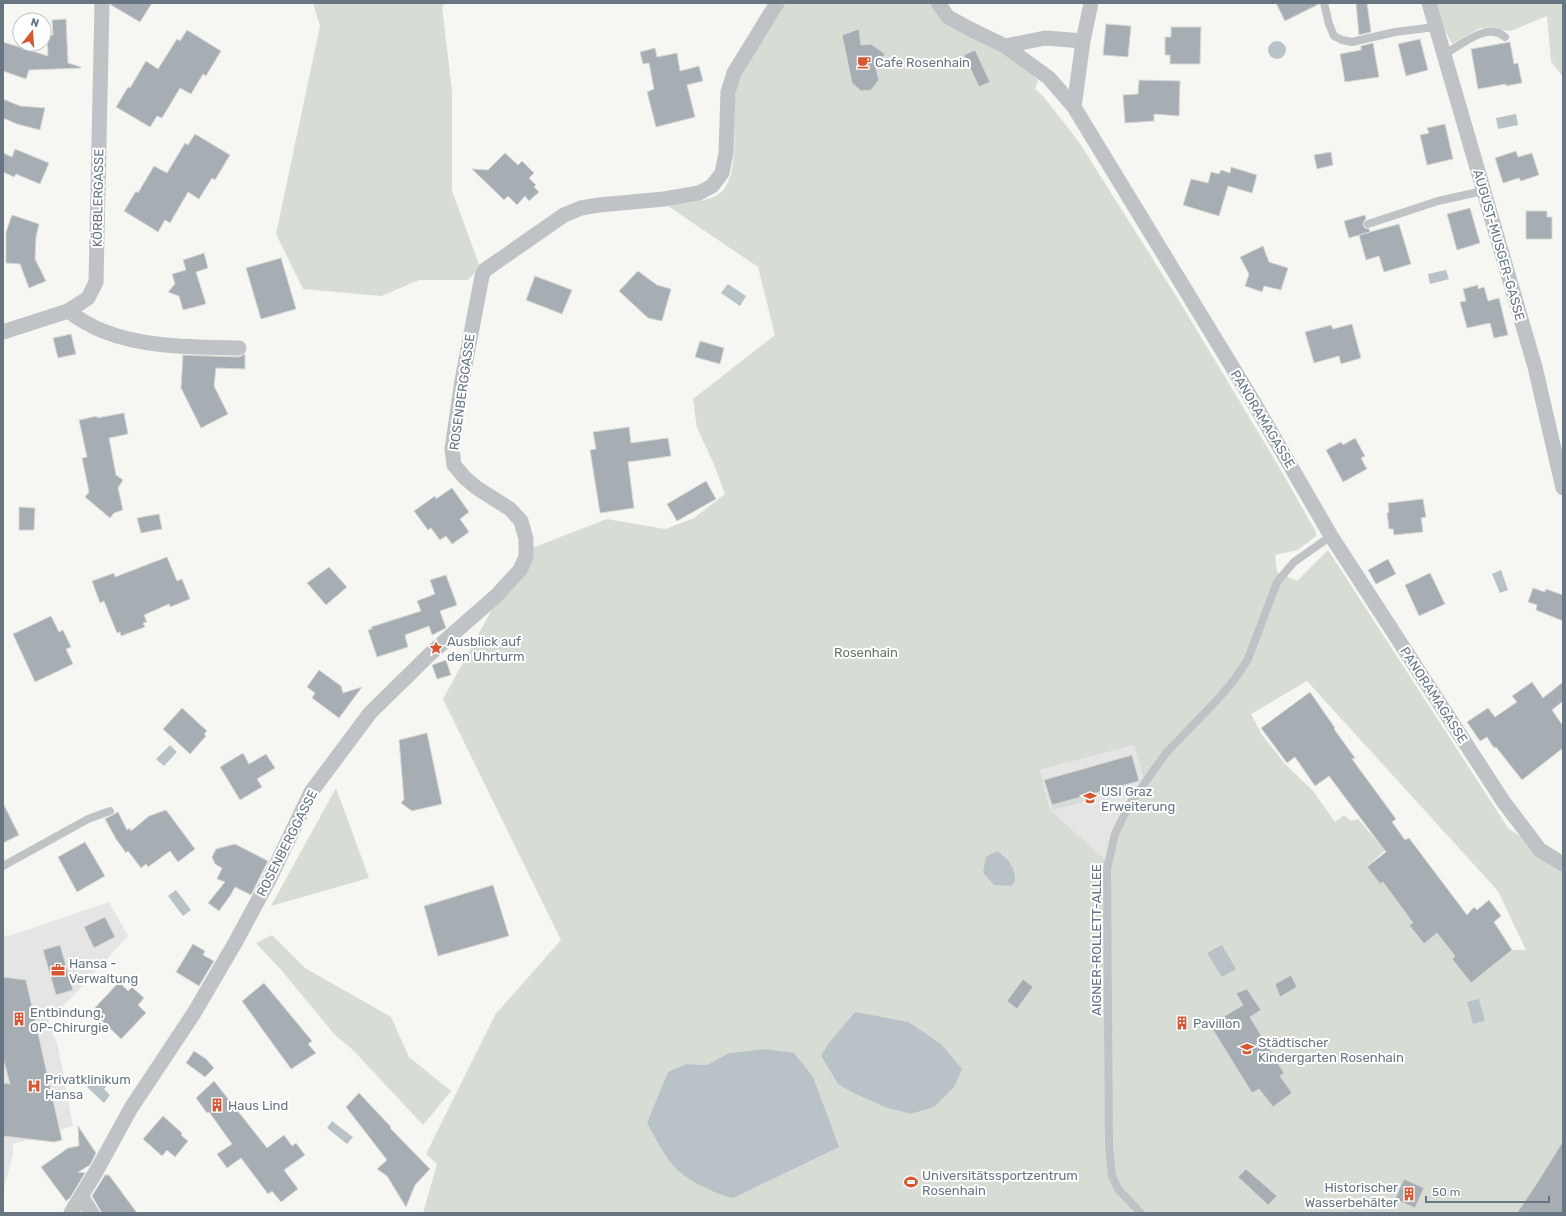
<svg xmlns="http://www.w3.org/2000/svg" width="1566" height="1216" font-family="Rubik,sans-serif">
  <rect width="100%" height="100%" fill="#f6f6f3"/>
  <path fill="#e4e5e4" d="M 1134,745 L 1143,776 L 1143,784 L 1106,860 L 1050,810 L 1040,770 Z
    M 109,902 L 128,936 L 72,997 L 48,1021 L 58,1046 L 73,1126 L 13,1144 L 13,1154 L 3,1192 L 3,932 L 6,937 Z"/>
  <path fill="#d7dcd4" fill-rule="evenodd" d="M 313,3 L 445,3 L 442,7 L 452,91 L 452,191 L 480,267 L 468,280 L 419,280 L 381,296 L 303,289 L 276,234 L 320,26 Z
    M 777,3 L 938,3 L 1017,58 L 1038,81 L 1035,89 L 1043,96 L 1079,142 L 1181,304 L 1279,467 L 1316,532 L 1316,536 L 1298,550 L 1275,555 L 1277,572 L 1297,581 L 1328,550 L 1508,828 L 1563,866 L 1563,1213 L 423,1213 L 437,1164 L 426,1154 L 495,1015 L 561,940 L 443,699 L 524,551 L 607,519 L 665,529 L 694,518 L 725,494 L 713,462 L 697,428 L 693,399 L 775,335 L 758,267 L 668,206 C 679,204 707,201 716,196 C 744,181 730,118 736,91 C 741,64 764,29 777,3 ZM 1307,681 L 1498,891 L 1526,950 L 1512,950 L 1471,983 L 1452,959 L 1455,956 L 1439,931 L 1423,943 L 1409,925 L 1413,923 L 1383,882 L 1380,884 L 1367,867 L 1385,850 L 1358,819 L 1351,821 L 1344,815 L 1335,822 L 1313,791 L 1285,764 L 1262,735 L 1251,714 ZM 1134,745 L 1143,776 L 1143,784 L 1106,860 L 1050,810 L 1040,770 ZM 997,851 L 1004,855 L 1012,865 L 994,885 L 983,873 ZM 855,1013 L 909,1022 L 941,1044 L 934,1107 L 911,1114 L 887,1108 L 851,1092 L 838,1084 L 821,1056 ZM 765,1049 L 647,1123 L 686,1064 L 707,1065 L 729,1053 Z
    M 1436,3 L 1563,3 L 1563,77 L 1551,61 L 1547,16 L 1511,31 L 1480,28 L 1452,44 L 1437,14 Z
    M 336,788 L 369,878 L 271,906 Z
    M 1099,792 L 1101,797 L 1053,810 L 1052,805 Z
    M 272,935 L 305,968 L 391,1017 L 409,1057 L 451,1091 L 423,1125 L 354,1051 L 334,1034 L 283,972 L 256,943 Z"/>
  <path fill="#b8c2c7" d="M1268 50a9 9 0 1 1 18 0a9 9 0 1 1-18 0Z
    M 1516,114 L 1518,125 L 1498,129 L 1496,118 Z
    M 1446,270 L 1449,279 L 1430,284 L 1428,274 Z
    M 728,284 L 746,296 L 740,306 L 721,293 Z
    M 1501,570 L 1508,590 L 1500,593 L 1492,574 Z
    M 170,745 L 177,752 L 164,766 L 156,759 Z
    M 997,851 C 1009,858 1015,867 1015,881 L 1011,886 L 994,885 L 983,873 L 986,857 Z
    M 176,890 L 191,910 L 183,916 L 168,896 Z
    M 1222,945 L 1236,969 L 1222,977 L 1207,953 Z
    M 1479,999 L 1485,1021 L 1473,1024 L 1467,1002 Z
    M 855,1012 L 909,1022 L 941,1044 L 962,1069 L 954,1087 L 934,1107 L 911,1114 L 887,1108 L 851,1092 L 838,1084 L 821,1056 L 829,1043 Z
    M 765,1049 L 794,1053 L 813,1077 L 839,1147 L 733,1198 C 716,1194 696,1184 682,1174 C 667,1162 656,1139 647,1123 L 668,1072 L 686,1064 L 707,1065 L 729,1053 Z
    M 94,1079 L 100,1085 L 103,1083 L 106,1087 L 104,1089 L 110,1095 L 104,1103 L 87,1087 Z
    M 332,1121 L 353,1137 L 347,1144 L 327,1128 Z"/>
  <path fill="#a7aeb3" stroke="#d7d7d5" d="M 111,3 L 152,3 L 140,22 L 111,5 Z
    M 1276,3 L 1319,3 L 1319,4 L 1285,21 Z
    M 1356,3 L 1367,3 L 1371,32 L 1359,35 Z
    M 66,19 L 68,63 L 81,67 L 81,68 L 29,70 L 26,79 L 3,71 L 3,42 L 48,56 L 47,36 L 53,35 L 52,20 Z
    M 1106,24 L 1131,26 L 1128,57 L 1103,55 Z
    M 1171,27 L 1201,27 L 1200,64 L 1170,64 L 1170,55 L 1165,55 L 1165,37 L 1171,37 Z
    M 859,29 L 861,45 L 871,44 L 885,54 L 876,69 L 879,80 L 871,90 L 861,91 L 852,83 L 842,35 Z
    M 187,30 L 221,51 L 206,76 L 203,74 L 191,94 L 180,88 L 162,118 L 157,116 L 150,127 L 116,107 L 128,87 L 130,88 L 146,61 L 158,69 L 177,39 L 180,41 Z
    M 1420,39 L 1428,70 L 1406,76 L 1398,44 Z
    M 1510,42 L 1514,64 L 1518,63 L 1522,83 L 1506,86 L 1506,84 L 1478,89 L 1471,49 Z
    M 1373,43 L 1379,77 L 1345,82 L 1340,54 L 1361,50 L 1361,46 Z
    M 655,48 L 657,57 L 677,53 L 680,71 L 699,66 L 703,81 L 687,85 L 695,117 L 656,127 L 647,92 L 654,89 L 649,63 L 643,64 L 640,52 Z
    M 975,50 L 990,82 L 979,87 L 964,55 Z
    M 1139,80 L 1180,81 L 1179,116 L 1154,114 L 1154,121 L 1125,123 L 1123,95 L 1138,94 Z
    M 3,99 L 20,106 L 45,108 L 40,130 L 17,124 L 3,118 Z
    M 1445,124 L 1453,159 L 1427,165 L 1420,135 L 1429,133 L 1427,128 Z
    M 195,134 L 230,155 L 215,180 L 212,178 L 199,199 L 188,192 L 170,223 L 165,220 L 158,232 L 124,211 L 136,191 L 138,193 L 154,166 L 167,173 L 185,143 L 188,145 Z
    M 15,149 L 49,163 L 40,184 L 16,174 L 14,177 L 3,172 L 3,153 L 12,157 Z
    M 1516,151 L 1518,157 L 1532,153 L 1539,175 L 1521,181 L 1519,178 L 1503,183 L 1495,158 Z
    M 1331,152 L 1333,165 L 1317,169 L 1314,155 Z
    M 505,153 L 518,165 L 522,161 L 534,173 L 529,178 L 536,185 L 534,187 L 539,192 L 529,201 L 525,196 L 517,205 L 508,196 L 504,200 L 472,169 L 488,170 Z
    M 1231,167 L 1257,175 L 1252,193 L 1228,186 L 1219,216 L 1183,205 L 1191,179 L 1208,183 L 1211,172 L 1219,174 L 1221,170 L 1230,173 Z
    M 1470,208 L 1480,243 L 1457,250 L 1447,214 Z
    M 1526,211 L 1547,211 L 1547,217 L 1552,217 L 1552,239 L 1526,239 Z
    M 12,215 L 39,224 L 36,237 L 35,259 L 46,281 L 29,288 L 20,264 L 6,263 L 6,232 Z
    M 1365,215 L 1366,219 L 1364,221 L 1363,225 L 1365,228 L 1369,229 L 1370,232 L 1349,238 L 1344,221 Z
    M 1399,224 L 1411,264 L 1384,272 L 1379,256 L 1366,260 L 1359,235 Z
    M 1263,246 L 1269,262 L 1288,268 L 1281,290 L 1264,286 L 1262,292 L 1245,286 L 1249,274 L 1240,257 Z
    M 204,253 L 208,268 L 196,272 L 206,304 L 183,310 L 179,296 L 168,292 L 175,284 L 172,274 L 186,270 L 183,260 Z
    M 281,258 L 296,309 L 261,319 L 246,268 Z
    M 638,271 L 657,285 L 671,289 L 662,321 L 648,318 L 619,291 Z
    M 535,276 L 572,290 L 562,314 L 526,300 Z
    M 1478,285 L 1478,289 L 1484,287 L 1488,301 L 1499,298 L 1508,335 L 1494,338 L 1490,323 L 1467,328 L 1460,302 L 1466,301 L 1463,289 Z
    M 1352,324 L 1361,358 L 1341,364 L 1339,356 L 1314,363 L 1305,332 L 1331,325 L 1333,329 Z
    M 71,334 L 76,354 L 58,358 L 53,338 Z
    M 700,341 L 724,348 L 720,364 L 695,357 Z
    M 245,354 L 245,369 L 216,368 L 214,386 L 228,414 L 201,428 L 181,388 L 183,355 L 239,357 Z
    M 124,413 L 128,434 L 109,438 L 116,475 L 123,480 L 118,488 L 123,510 L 114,513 L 110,518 L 85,497 L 89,492 L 82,458 L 87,457 L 79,420 L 97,416 L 97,418 Z
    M 629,427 L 631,443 L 668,438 L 671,456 L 628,462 L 634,508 L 600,513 L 590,450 L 596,449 L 593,432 Z
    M 1355,438 L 1365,456 L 1361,458 L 1367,469 L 1343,482 L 1326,450 L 1341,442 L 1343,445 Z
    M 706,481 L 716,499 L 677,521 L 667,504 Z
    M 452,488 L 469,512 L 460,519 L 469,532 L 452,544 L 446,536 L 440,540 L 431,528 L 428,530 L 414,511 L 435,496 L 436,499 Z
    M 1423,499 L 1426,517 L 1421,518 L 1423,532 L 1394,535 L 1393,529 L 1389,529 L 1387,513 L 1389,512 L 1388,503 Z
    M 19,507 L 35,508 L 34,530 L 19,530 Z
    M 159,514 L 162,529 L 141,533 L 137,518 Z
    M 167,557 L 177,581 L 182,579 L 190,599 L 170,607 L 169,604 L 144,615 L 147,622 L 143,623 L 145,627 L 121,636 L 120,632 L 117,633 L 104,601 L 100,603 L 92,581 L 114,573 L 115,577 Z
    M 1388,559 L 1396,574 L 1376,584 L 1368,570 Z
    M 329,567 L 347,587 L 326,605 L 307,583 Z
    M 1430,573 L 1445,604 L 1419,616 L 1405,585 Z
    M 446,575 L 457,605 L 440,611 L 446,628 L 432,635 L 429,626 L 405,635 L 408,647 L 377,657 L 368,630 L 372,629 L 371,627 L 421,611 L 417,601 L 435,594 L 430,580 Z
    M 1533,588 L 1545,592 L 1546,589 L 1563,595 L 1563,621 L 1536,610 L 1537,605 L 1528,602 Z
    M 51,616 L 59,632 L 63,630 L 71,647 L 66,649 L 73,664 L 35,682 L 13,634 Z
    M 446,660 L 451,675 L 437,679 L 432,665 Z
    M 319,670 L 341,686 L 343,693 L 362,687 L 339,718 L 312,698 L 315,693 L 307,687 Z
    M 1532,682 L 1543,698 L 1563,682 L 1563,701 L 1552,710 L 1563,726 L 1563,748 L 1522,780 L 1496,747 L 1494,748 L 1487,737 L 1480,741 L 1467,722 L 1488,708 L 1495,717 L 1517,702 L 1512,696 Z
    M 1310,692 L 1335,728 L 1334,729 L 1355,758 L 1352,759 L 1396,819 L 1392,822 L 1405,840 L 1409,838 L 1467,915 L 1474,907 L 1477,910 L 1489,900 L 1501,916 L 1494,922 L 1512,950 L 1471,983 L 1452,959 L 1455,956 L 1437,933 L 1424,944 L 1409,925 L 1413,923 L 1383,882 L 1380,884 L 1367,867 L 1386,852 L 1329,776 L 1315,786 L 1295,757 L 1287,763 L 1261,728 Z
    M 182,708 L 207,731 L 204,734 L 206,736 L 190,754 L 163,729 Z
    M 427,733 L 442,804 L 412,811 L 401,803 L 404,799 L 399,740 Z
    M 243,753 L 249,764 L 266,754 L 275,768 L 257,779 L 262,787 L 240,800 L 220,767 Z
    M 1132,755 L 1139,781 L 1052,805 L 1044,780 Z
    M 3,803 L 19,835 L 3,843 Z
    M 166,810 L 195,849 L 178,862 L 170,851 L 148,867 L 146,864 L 141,868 L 128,851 L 126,853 L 116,839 L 105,819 L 118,812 L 127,830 L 130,828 L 131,831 L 149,816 Z
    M 85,842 L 105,876 L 77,892 L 58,857 Z
    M 235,844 L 268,861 L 251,895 L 235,887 L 230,896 L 219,911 L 208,903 L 225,882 L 217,879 L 222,868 L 215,864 L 212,857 L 216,849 Z
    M 493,885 L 509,936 L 438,956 L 424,906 Z
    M 105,917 L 115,937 L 94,948 L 84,927 Z
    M 193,944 L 205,951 L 203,955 L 214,961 L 199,986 L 176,972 Z
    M 60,945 L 73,990 L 56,995 L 43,950 Z
    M 1291,975 L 1297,987 L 1280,997 L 1275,984 Z
    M 3,977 L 26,980 L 62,1140 L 54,1142 L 3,1136 L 3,1083 L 10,1084 L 3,1058 Z
    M 1023,979 L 1033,987 L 1017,1009 L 1007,1001 Z
    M 119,982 L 128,991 L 132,987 L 144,998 L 138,1005 L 146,1013 L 121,1039 L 92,1011 Z
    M 264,983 L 312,1041 L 308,1044 L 316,1053 L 291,1069 L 242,1001 Z
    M 1247,989 L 1261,1010 L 1250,1017 L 1284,1073 L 1280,1076 L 1292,1093 L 1273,1107 L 1259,1089 L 1252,1093 L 1210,1025 L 1243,1005 L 1236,993 Z
    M 194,1051 L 206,1059 L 214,1068 L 205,1077 L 186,1063 Z
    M 214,1081 L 267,1148 L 284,1135 L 292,1146 L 296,1143 L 305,1155 L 284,1170 L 298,1189 L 281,1202 L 272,1191 L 268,1194 L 241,1158 L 227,1168 L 217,1154 L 232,1144 L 209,1112 L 207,1113 L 196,1098 Z
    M 359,1093 L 391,1127 L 390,1128 L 430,1169 L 415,1185 L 406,1207 L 387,1176 L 377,1169 L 387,1160 L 346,1107 Z
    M 163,1116 L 182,1133 L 181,1135 L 188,1141 L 175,1157 L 167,1150 L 162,1156 L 143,1139 Z
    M 78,1126 L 96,1153 L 90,1165 L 78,1172 L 85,1173 L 70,1198 L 66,1201 L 41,1167 L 68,1148 L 79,1146 Z
    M 1563,1141 L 1563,1213 L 1517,1213 L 1537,1183 Z
    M 1246,1169 L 1277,1196 L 1268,1205 L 1238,1177 Z
    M 105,1175 L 109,1175 L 137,1213 L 102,1213 L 92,1196 Z
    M 1404,1179 L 1424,1188 L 1415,1208 L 1395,1199 Z"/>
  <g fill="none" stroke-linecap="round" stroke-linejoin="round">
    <path stroke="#bfc3c6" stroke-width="8" d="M 1324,3 L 1329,24 L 1334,36 L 1342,40 L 1352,42 L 1395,32 L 1435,27
      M 1443,55 C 1461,46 1486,21 1505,37
      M 1368,224 L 1438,201 L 1483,191
      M 3,866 L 88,819 L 110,811
      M 1141,1213 L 1118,1189 L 1112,1176 L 1109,1145 L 1107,869 L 1115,834 L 1129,805 L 1166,753 L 1218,699 L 1234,680 L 1248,659 L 1277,582 L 1294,562 L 1331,536"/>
    <path stroke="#bfc3c6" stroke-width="15" d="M 938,3 L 948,17 L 970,29 L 1005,46 L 1049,78 L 1074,107 L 1250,396 L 1331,536 L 1503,801 L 1540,850 L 1563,864
      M 1429,3 L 1535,367 L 1563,488
      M 1005,46 L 1045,38 L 1083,41
      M 1074,107 L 1083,41 L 1091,3
      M 68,311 C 79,319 90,326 103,331 C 145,348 194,347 239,348
      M 3,332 L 68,311 L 88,298 L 96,282 L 102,3
      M 81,1196 L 92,1213
      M 71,1213 L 97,1170 L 131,1108 L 194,1013 L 235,943 L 269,880 L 311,792 L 370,713 L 430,654 L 496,596 L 520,570 L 526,557 L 526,539 L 521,521 L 510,509 L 477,488 L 465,478 L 454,465 L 452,449 L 461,386 L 482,276 L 485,270 L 564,215 L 581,208 L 599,205 L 664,199 L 699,193 L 712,186 L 722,173 L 726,153 L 728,92 L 734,73 L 777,3"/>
  </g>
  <defs>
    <g id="cafe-bare" transform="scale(1.08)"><path d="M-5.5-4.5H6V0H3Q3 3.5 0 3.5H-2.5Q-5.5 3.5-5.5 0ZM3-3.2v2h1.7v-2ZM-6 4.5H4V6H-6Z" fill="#d65832" stroke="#fff" stroke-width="2.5" paint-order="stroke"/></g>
    <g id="sight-bare" transform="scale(1.08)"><path d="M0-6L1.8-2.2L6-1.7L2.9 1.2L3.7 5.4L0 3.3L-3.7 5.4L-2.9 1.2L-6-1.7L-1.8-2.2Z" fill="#d65832" stroke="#fff" stroke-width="2.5" paint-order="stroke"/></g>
    <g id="university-bare" transform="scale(1.08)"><path d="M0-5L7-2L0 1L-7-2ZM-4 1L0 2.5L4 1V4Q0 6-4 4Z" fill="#d65832" stroke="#fff" stroke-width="2.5" paint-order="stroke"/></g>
    <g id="office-bare" transform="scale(1.08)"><path d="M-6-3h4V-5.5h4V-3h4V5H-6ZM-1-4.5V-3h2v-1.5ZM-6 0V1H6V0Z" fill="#d65832" stroke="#fff" stroke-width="2.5" paint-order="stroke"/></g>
    <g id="building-bare" transform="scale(1.08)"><path d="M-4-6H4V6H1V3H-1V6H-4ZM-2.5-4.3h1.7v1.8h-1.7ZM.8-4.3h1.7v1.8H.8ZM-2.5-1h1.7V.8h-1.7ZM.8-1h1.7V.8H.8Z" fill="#d65832" stroke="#fff" stroke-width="2.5" paint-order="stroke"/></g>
    <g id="school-bare" transform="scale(1.08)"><path d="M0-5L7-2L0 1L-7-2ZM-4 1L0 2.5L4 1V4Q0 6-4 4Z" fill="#d65832" stroke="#fff" stroke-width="2.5" paint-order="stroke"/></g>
    <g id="hospital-bare" transform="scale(1.08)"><path d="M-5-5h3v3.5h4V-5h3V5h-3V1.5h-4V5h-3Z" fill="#d65832" stroke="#fff" stroke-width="2.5" paint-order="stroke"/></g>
    <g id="stadium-bare" transform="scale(1.08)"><path d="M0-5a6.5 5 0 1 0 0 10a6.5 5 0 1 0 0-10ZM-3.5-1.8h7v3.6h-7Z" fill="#d65832" stroke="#fff" stroke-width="2.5" paint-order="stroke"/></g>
  </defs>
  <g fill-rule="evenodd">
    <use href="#cafe-bare" x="864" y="62"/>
    <use href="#sight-bare" x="436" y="648"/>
    <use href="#university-bare" x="1090" y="798"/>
    <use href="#office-bare" x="58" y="970"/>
    <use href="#building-bare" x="19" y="1019"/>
    <use href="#building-bare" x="1182" y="1023"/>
    <use href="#school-bare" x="1247" y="1049"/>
    <use href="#hospital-bare" x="34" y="1086"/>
    <use href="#building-bare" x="217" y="1105"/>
    <use href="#stadium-bare" x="911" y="1182"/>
    <use href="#building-bare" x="1409" y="1194"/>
  </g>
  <g text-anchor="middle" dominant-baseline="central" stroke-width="4" stroke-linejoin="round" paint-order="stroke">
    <g font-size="13" fill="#677682" stroke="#fff" text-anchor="start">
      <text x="875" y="62">Cafe Rosenhain</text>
      <text x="447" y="641">Ausblick auf<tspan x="447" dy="15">den Uhrturm</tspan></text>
      <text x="1101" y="791">USI Graz<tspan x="1101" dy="15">Erweiterung</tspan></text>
      <text x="69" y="963">Hansa -<tspan x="69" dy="15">Verwaltung</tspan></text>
      <text x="30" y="1012">Entbindung,<tspan x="30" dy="15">OP-Chirurgie</tspan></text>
      <text x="1193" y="1023">Pavillon</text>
      <text x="1258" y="1042">Städtischer<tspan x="1258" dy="15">Kindergarten Rosenhain</tspan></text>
      <text x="45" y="1079">Privatklinikum<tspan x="45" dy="15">Hansa</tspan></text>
      <text x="228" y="1105">Haus Lind</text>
      <text x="922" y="1175">Universitätssportzentrum<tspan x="922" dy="15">Rosenhain</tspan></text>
      <text x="1398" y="1187" text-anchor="end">Historischer<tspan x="1398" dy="15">Wasserbehälter</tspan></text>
    </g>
    <g font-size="13" fill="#677682" stroke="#fff">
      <text transform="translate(98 198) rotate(-89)">KÖRBLERGASSE</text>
      <text transform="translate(1499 245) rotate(74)">AUGUST-MUSGER-GASSE</text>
      <text transform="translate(462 392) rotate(-82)">ROSENBERGGASSE</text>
      <text transform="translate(1263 419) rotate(59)">PANORAMAGASSE</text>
      <text transform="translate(1434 695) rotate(57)">PANORAMAGASSE</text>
      <text transform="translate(287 843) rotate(-63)">ROSENBERGGASSE</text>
      <text transform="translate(1096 940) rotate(-90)">AIGNER-ROLLETT-ALLEE</text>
    </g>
    <g font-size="13" fill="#697965" stroke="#fff">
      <text x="866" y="652">Rosenhain</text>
    </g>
  </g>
  <rect width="1566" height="1216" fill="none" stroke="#677682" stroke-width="8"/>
  <g transform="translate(32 32) rotate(17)"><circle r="19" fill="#ffffff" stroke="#c2c8cd"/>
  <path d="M0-3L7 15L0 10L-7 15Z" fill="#d65832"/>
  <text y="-6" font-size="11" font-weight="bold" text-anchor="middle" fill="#677682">N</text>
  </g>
  <path d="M1426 1196v6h123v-6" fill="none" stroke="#677682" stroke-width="2"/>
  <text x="1432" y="1196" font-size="12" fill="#677682" stroke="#ffffff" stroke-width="3" paint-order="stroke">50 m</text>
</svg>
